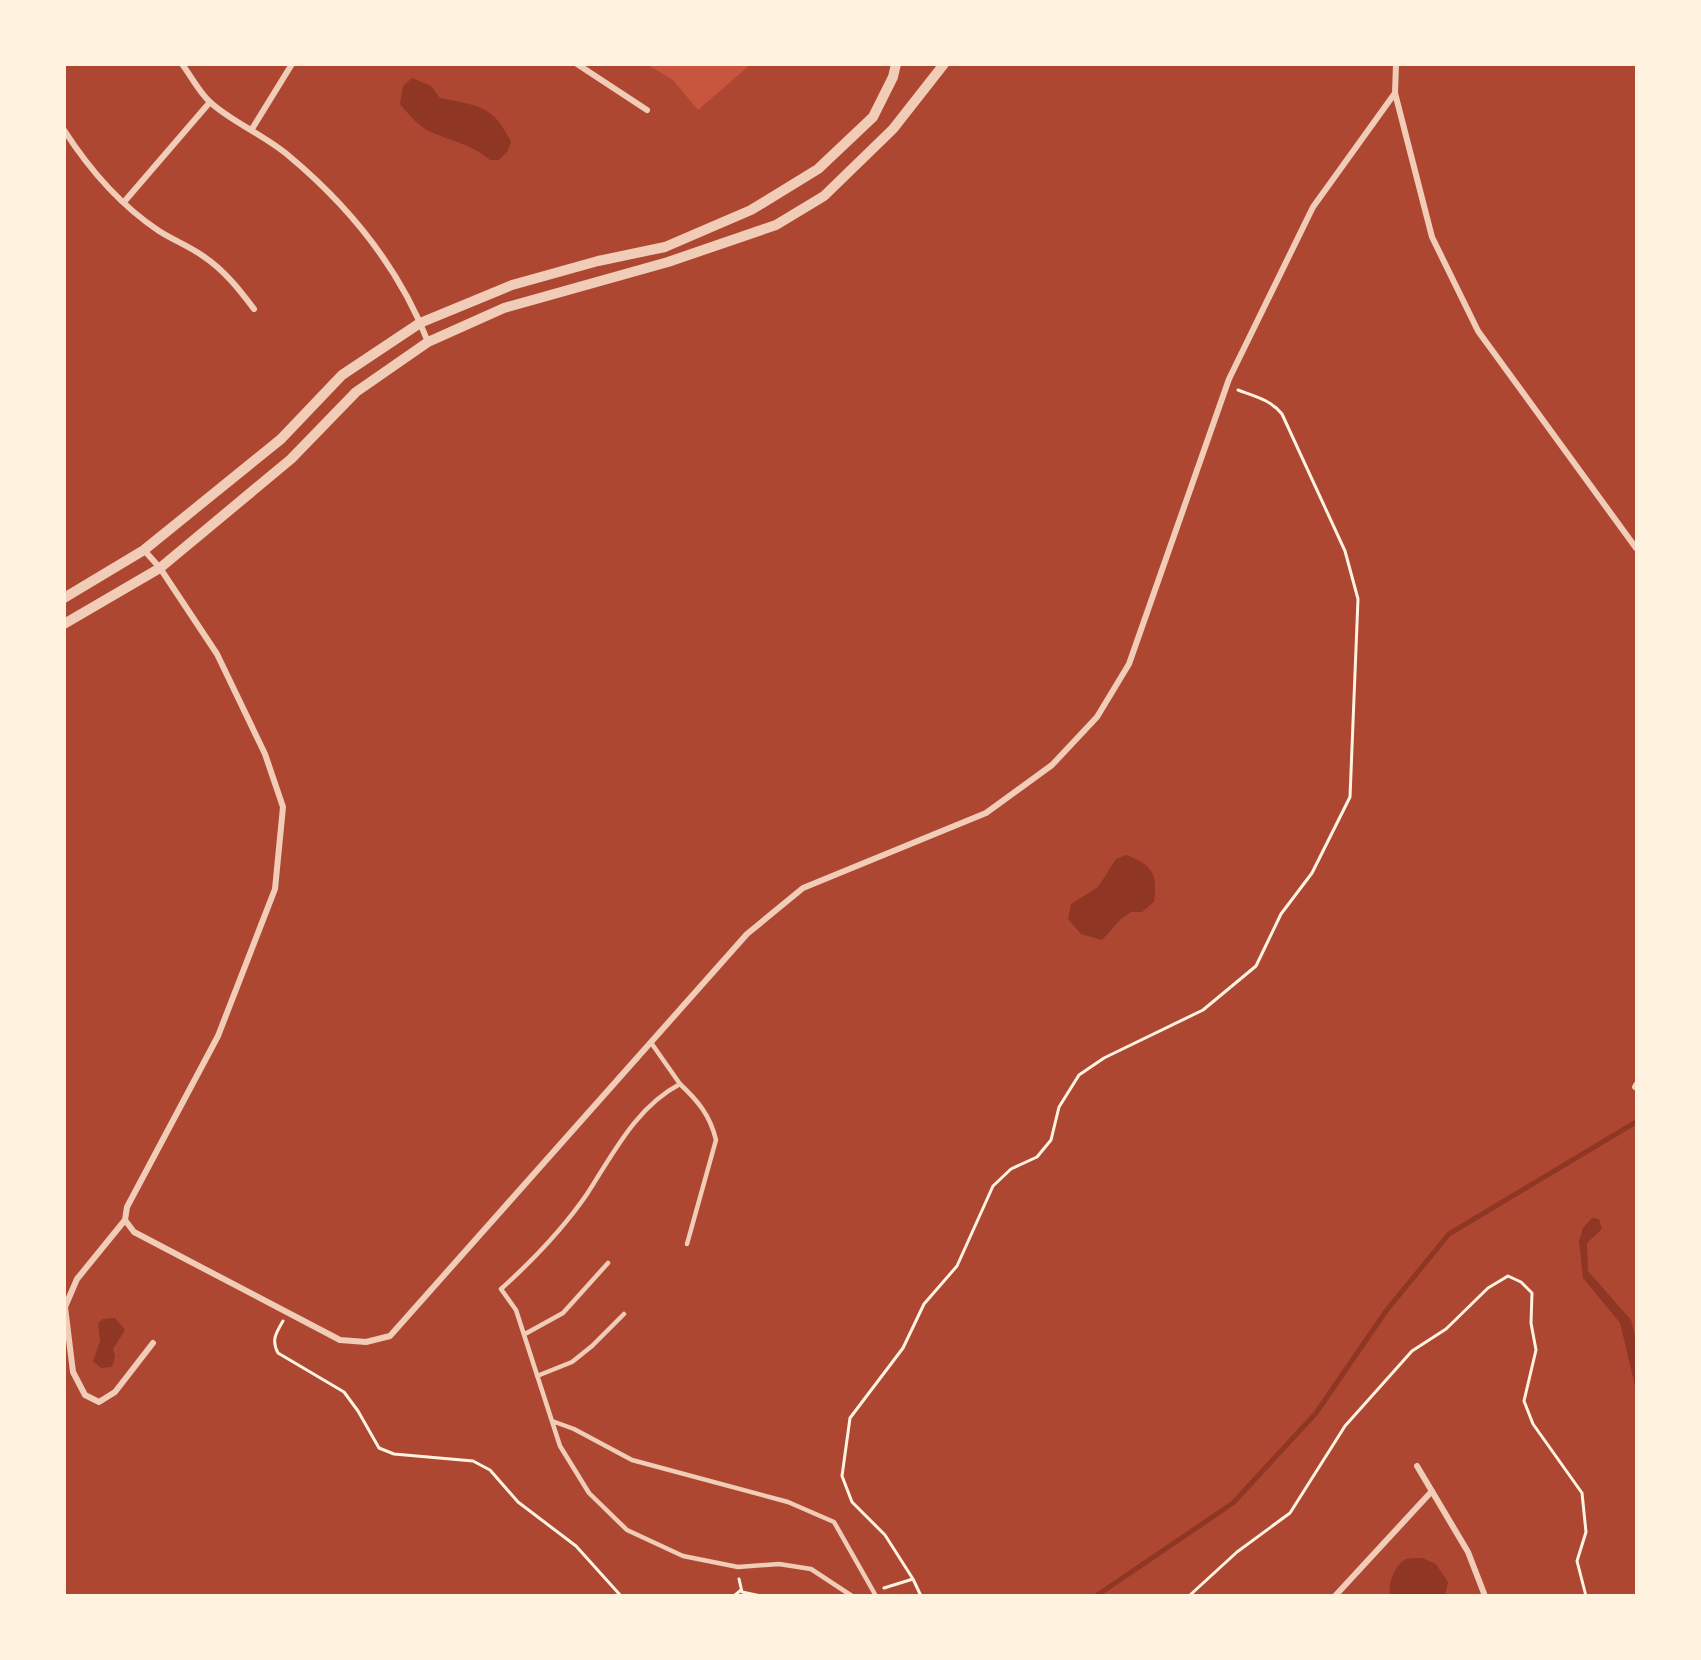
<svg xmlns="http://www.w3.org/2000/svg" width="1701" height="1660" font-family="Bitter,serif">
  <rect width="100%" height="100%" fill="#c8553d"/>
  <path fill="#ae4732" d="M 751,64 L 1636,65 L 1636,1595 L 65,1595 L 64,65 L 648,65 L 673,80 L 698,110 Z"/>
  <path fill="#8f3625" d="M 412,78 L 431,86 L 440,98 C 477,106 493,104 511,142 L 507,152 L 499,160 L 490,160 C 471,144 454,142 433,133 C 419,127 409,115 400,104 L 403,86 Z
    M 1126,855 C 1153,865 1158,874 1154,902 L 1142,912 L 1131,912 L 1122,918 L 1102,940 L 1081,934 L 1068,919 L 1071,904 L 1098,887 L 1116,859 Z
    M 1592,1218 L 1599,1219 L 1602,1229 L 1587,1243 L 1588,1271 L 1631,1320 L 1636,1340 L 1636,1390 L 1620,1323 L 1583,1278 L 1579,1241 L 1583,1228 Z
    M 115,1318 L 125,1330 L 113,1349 L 115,1357 L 112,1367 L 101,1368 L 93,1361 L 100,1341 L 98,1323 L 103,1319 Z
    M 1422,1558 L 1436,1564 L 1448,1582 L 1445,1595 L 1390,1595 C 1388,1584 1395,1564 1406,1559 C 1410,1558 1418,1558 1422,1558 Z"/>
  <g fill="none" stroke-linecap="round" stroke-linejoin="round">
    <path stroke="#8f3625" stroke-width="5" d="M 1096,1596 L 1233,1503 L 1316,1413 L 1386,1311 L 1449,1234 L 1636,1122"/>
    <path stroke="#fff3e0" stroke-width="3" d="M 283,1321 C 276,1333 271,1340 278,1353 L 344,1392 L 358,1411 L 379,1448 L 394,1454 L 473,1461 L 490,1470 L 518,1502 L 576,1546 L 621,1596
      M 739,1579 L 742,1592 L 761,1596
      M 913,1579 L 885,1535 L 852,1502 L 842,1476 L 850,1418 L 903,1348 L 924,1304 L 957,1266 L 993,1186 L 1011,1169 L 1037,1157 L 1051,1140 L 1059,1107 L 1079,1075 L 1104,1058 L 1203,1010 L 1256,966 L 1281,914 L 1312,873 L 1350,797 L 1358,599 L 1345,551 L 1282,414 C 1271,400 1254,396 1238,390
      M 884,1588 L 913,1579 L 921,1596
      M 734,1596 L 741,1590
      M 1189,1596 L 1237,1552 L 1290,1513 L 1345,1426 L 1412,1351 L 1446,1329 L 1488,1288 L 1508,1276 L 1521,1282 L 1532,1293 L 1531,1323 L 1536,1350 L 1524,1401 L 1533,1424 L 1582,1493 L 1586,1532 L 1577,1561 L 1586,1596"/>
    <path stroke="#f1ccb7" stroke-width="4.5" d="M 652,1044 L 680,1084 C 636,1107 613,1154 587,1194 C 563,1229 532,1261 501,1289 L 516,1310 L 560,1446 L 589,1493 L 627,1530 L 683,1556 L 738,1567 L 779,1564 L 811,1569 L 852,1596
      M 680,1084 C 698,1101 710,1115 716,1140 L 687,1244
      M 525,1334 L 563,1313 L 608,1263
      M 537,1376 L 572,1362 L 592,1346 L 624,1314
      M 552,1421 L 574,1429 L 632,1460 L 788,1502 L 834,1522 L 876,1596"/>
    <path stroke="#f1ccb7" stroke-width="6" d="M 182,64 C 191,76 199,92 210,102 C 230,121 266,136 289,156 C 350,207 399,267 428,342
      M 577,64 L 647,110
      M 1396,64 L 1395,93 L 1432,237 L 1478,331 L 1636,548
      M 252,129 L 292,64
      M 64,130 C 89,169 120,205 159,231 C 173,240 189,246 203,256 C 224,270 239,289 254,309
      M 124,202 L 210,102
      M 144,550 L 160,568 L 217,654 L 265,754 L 283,807 L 275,889 L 218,1036 L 127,1207 L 125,1220 L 134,1232 L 340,1340 L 366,1342 L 390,1336 L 747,934 L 803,888 L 986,813 L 1052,765 L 1097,717 L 1129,664 L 1229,379 L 1313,207 L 1395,93
      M 1635,1087 L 1636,1085
      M 125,1220 L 77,1279 L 65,1307 L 73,1372 L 85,1395 L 99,1402 L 115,1392 L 153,1343
      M 1417,1466 L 1468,1552 L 1485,1596
      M 1335,1596 L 1432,1491"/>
    <path stroke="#f1ccb7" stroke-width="10" d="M 64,598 L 144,550 L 281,439 L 342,375 L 420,323 L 512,285 L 598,261 L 665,247 L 751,210 L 818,169 L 873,117 L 893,77 L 896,64
      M 64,624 L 160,568 L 291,459 L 356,392 L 428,342 L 504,308 L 668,262 L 776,225 L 824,196 L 893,129 L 944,64"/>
  </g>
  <rect width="1701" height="1660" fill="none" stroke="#fff3e0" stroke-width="132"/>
</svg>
